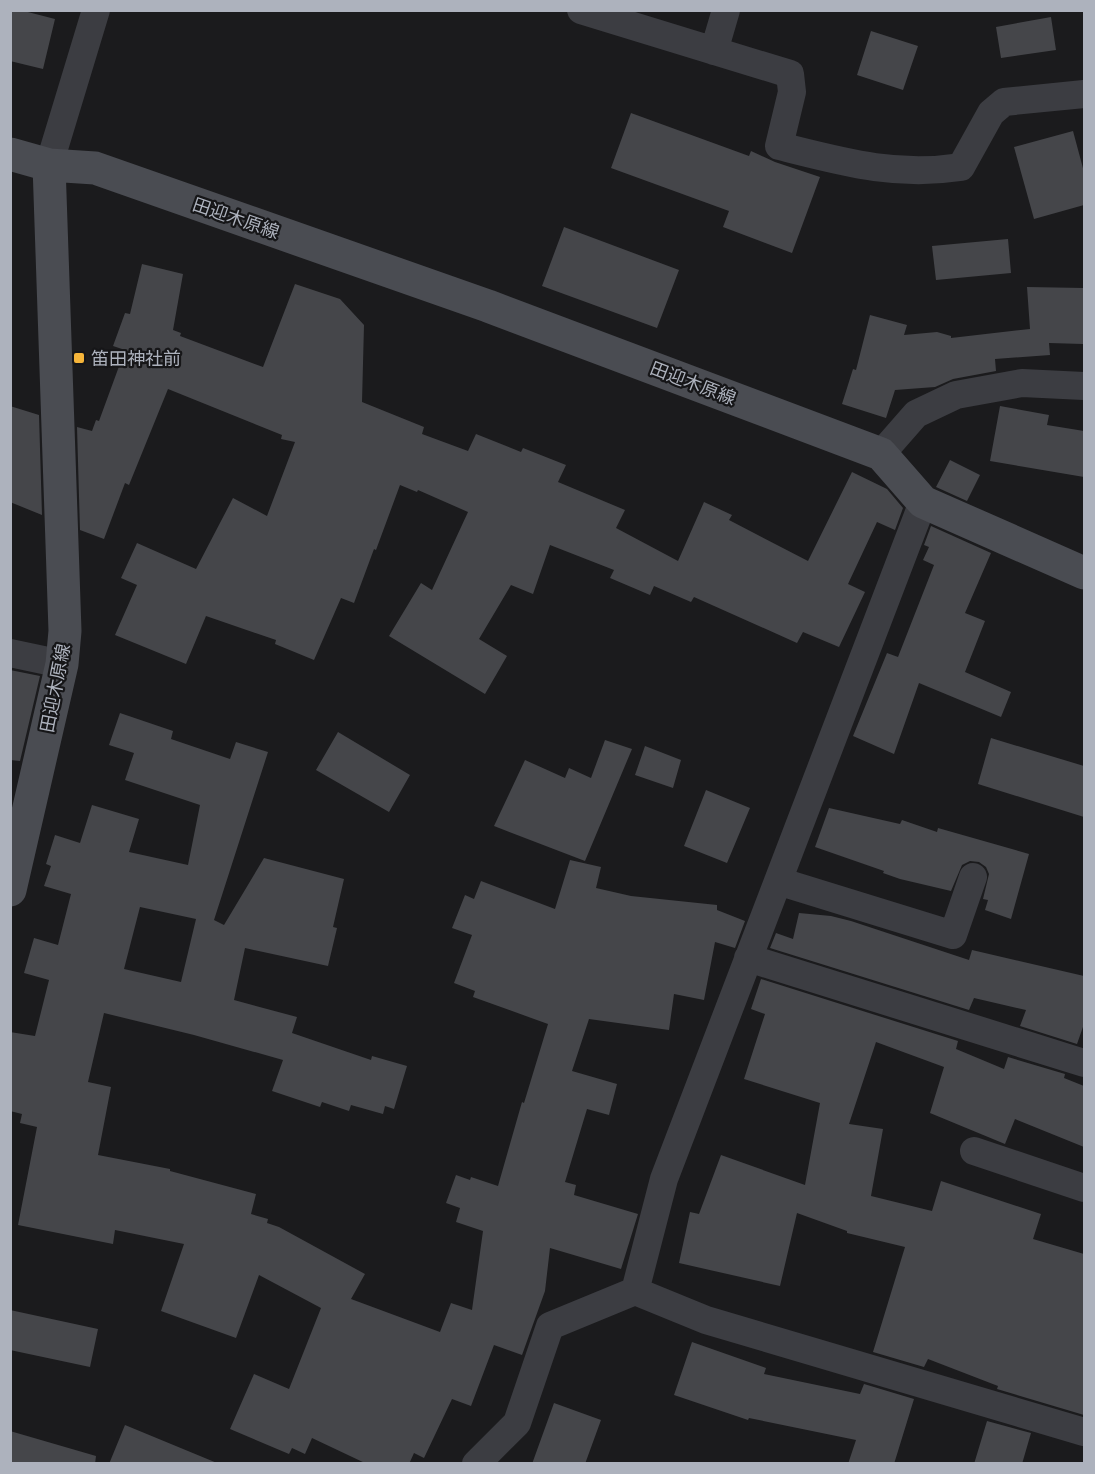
<svg xmlns="http://www.w3.org/2000/svg" width="1095" height="1474" font-family="'IBM Plex Sans','Noto Sans JP',sans-serif">
  <rect width="100%" height="100%" fill="#1b1b1d"/>
  <path fill="#45464a" fill-rule="evenodd" d="M 10,10 L 20,10 L 55,19 L 43,69 L 10,61 Z
    M 1051,17 L 1056,50 L 1001,58 L 996,27 Z
    M 871,31 L 918,46 L 903,90 L 857,75 Z
    M 631,113 L 749,156 L 751,151 L 775,162 L 820,177 L 792,253 L 723,227 L 729,211 L 611,168 Z
    M 1073,131 L 1084,172 L 1084,205 L 1034,219 L 1014,147 Z
    M 564,227 L 679,270 L 657,328 L 542,286 Z
    M 1008,239 L 1011,273 L 936,280 L 932,246 Z
    M 142,264 L 183,274 L 173,330 L 181,333 L 180,336 L 263,367 L 295,284 L 340,299 L 364,325 L 362,402 L 424,427 L 422,434 L 468,451 L 476,434 L 521,452 L 523,448 L 566,465 L 558,482 L 625,510 L 616,528 L 678,561 L 704,502 L 732,515 L 729,520 L 808,561 L 852,472 L 887,489 L 903,508 L 895,530 L 877,522 L 848,584 L 865,592 L 839,647 L 803,632 L 797,643 L 694,597 L 691,602 L 654,586 L 650,595 L 610,578 L 614,570 L 550,545 L 533,594 L 511,585 L 479,639 L 507,656 L 485,694 L 389,636 L 421,583 L 432,590 L 468,512 L 418,490 L 417,492 L 400,485 L 376,550 L 374,549 L 354,603 L 341,598 L 314,660 L 275,644 L 276,640 L 206,616 L 186,664 L 115,635 L 137,585 L 121,578 L 137,543 L 196,569 L 233,498 L 267,516 L 295,442 L 281,439 L 282,435 L 168,389 L 129,485 L 125,483 L 104,539 L 80,530 L 77,427 L 92,431 L 96,420 L 99,421 L 125,350 L 113,346 L 125,313 L 130,314 Z
    M 1027,287 L 1084,288 L 1083,344 L 1049,343 L 1050,355 L 995,359 L 996,371 L 953,379 L 935,387 L 895,390 L 886,418 L 842,404 L 853,369 L 856,370 L 870,315 L 907,325 L 904,335 L 937,332 L 951,336 L 951,338 L 1030,329 Z
    M 10,406 L 39,415 L 42,515 L 10,502 Z
    M 1000,406 L 1049,415 L 1047,425 L 1084,431 L 1084,477 L 990,461 Z
    M 950,460 L 980,475 L 967,501 L 936,487 Z
    M 931,526 L 991,553 L 965,613 L 985,621 L 965,672 L 1011,692 L 1001,717 L 919,683 L 894,754 L 853,736 L 887,653 L 898,657 L 934,565 L 923,560 L 929,547 L 924,545 Z
    M 10,670 L 40,676 L 20,761 L 10,760 Z
    M 120,713 L 173,731 L 171,739 L 230,759 L 236,742 L 268,752 L 214,920 L 224,925 L 264,858 L 344,879 L 333,927 L 337,928 L 328,966 L 245,948 L 234,1000 L 297,1017 L 292,1033 L 371,1060 L 372,1056 L 407,1066 L 394,1109 L 385,1106 L 383,1114 L 351,1105 L 349,1111 L 322,1102 L 320,1107 L 272,1091 L 283,1060 L 194,1035 L 104,1013 L 88,1082 L 111,1087 L 98,1155 L 170,1169 L 170,1171 L 256,1194 L 251,1214 L 268,1219 L 267,1223 L 279,1227 L 365,1274 L 351,1299 L 440,1332 L 451,1303 L 472,1310 L 483,1231 L 456,1222 L 460,1208 L 446,1203 L 456,1175 L 470,1180 L 471,1177 L 498,1186 L 522,1102 L 524,1103 L 548,1024 L 473,997 L 475,991 L 454,983 L 472,935 L 452,928 L 465,895 L 474,899 L 481,881 L 555,909 L 570,860 L 601,867 L 596,888 L 631,896 L 717,905 L 717,910 L 745,921 L 735,948 L 715,942 L 704,1000 L 674,994 L 669,1030 L 589,1019 L 572,1071 L 617,1084 L 609,1115 L 587,1109 L 565,1182 L 576,1185 L 574,1195 L 638,1214 L 621,1269 L 550,1248 L 545,1291 L 522,1355 L 494,1345 L 471,1406 L 452,1399 L 424,1458 L 414,1453 L 409,1464 L 367,1464 L 312,1438 L 305,1454 L 292,1448 L 289,1454 L 230,1429 L 254,1374 L 289,1389 L 321,1308 L 259,1275 L 236,1338 L 161,1311 L 184,1244 L 115,1230 L 113,1244 L 18,1225 L 37,1127 L 20,1123 L 22,1114 L 10,1111 L 10,1032 L 35,1036 L 49,980 L 24,973 L 34,938 L 58,945 L 71,894 L 44,886 L 51,866 L 46,864 L 55,835 L 80,843 L 92,805 L 139,819 L 129,852 L 188,865 L 200,805 L 125,780 L 134,753 L 109,745 ZM 140,907 L 196,919 L 181,982 L 124,969 Z
    M 338,732 L 410,775 L 389,812 L 316,770 Z
    M 991,738 L 1084,766 L 1084,817 L 978,784 Z
    M 605,740 L 632,749 L 585,861 L 494,826 L 525,760 L 565,778 L 569,768 L 591,778 Z
    M 645,746 L 681,760 L 673,788 L 635,775 Z
    M 706,790 L 750,808 L 727,863 L 684,846 Z
    M 829,808 L 900,824 L 902,820 L 937,832 L 938,828 L 1029,854 L 1011,919 L 985,910 L 988,900 L 983,899 L 989,874 L 986,867 L 979,862 L 970,861 L 962,865 L 951,891 L 900,879 L 883,873 L 884,871 L 815,847 Z
    M 799,913 L 831,916 L 851,921 L 969,960 L 972,950 L 1084,976 L 1084,1024 L 1077,1044 L 1020,1026 L 1026,1010 L 974,998 L 969,1010 L 770,948 L 776,933 L 793,939 Z
    M 761,979 L 958,1041 L 956,1049 L 1004,1069 L 1008,1057 L 1065,1074 L 1064,1078 L 1084,1086 L 1084,1147 L 1015,1119 L 1005,1144 L 930,1113 L 944,1067 L 876,1042 L 849,1124 L 883,1129 L 871,1196 L 932,1211 L 941,1181 L 1041,1214 L 1033,1239 L 1084,1254 L 1084,1415 L 997,1389 L 998,1386 L 928,1359 L 924,1367 L 873,1352 L 905,1247 L 847,1233 L 847,1231 L 797,1213 L 780,1286 L 679,1263 L 690,1212 L 699,1214 L 721,1155 L 805,1185 L 820,1103 L 744,1079 L 765,1014 L 751,1009 Z
    M 10,1310 L 98,1329 L 90,1367 L 10,1350 Z
    M 692,1342 L 766,1368 L 764,1374 L 860,1394 L 864,1384 L 914,1399 L 894,1464 L 848,1464 L 856,1440 L 749,1418 L 748,1420 L 674,1395 Z
    M 554,1403 L 601,1420 L 585,1464 L 532,1464 Z
    M 987,1421 L 1031,1433 L 1022,1464 L 974,1464 Z
    M 125,1425 L 217,1463 L 217,1464 L 109,1464 Z
    M 10,1431 L 96,1456 L 95,1464 L 10,1464 Z"/>
  <g fill="none" stroke-linecap="round" stroke-linejoin="round">
    <path stroke="#3c3d42" stroke-width="28" d="M 581,10 L 790,74 L 792,92 L 779,146 C 843,162 895,177 961,167 L 991,113 L 1004,102 L 1084,94
      M 714,51 L 726,10
      M 49,165 L 96,10
      M 881,454 L 916,414 L 956,395 L 1022,383 L 1084,386
      M 10,653 L 62,664
      M 778,881 L 953,935 L 973,877
      M 748,958 L 1084,1063
      M 974,1151 L 1084,1188
      M 635,1291 L 664,1179 L 923,502
      M 476,1464 L 517,1423 L 550,1326 L 635,1291 L 706,1320 L 1084,1432"/>
    <path stroke="#4a4c52" stroke-width="33" d="M 10,154 L 49,165 L 95,168 L 488,306 L 881,454 L 923,502 L 1084,573
      M 10,890 L 62,664 L 65,631 L 49,165"/>
  </g>
  <rect fill="#f6b53a" stroke="#161618" stroke-width="2" x="73" y="352" width="12" height="12" rx="3"/>
  <g text-anchor="middle" dominant-baseline="central" stroke-width="4.5" stroke-linejoin="round" paint-order="stroke">
    <g font-size="18" fill="#adb2bd" stroke="#161618">
      <text transform="translate(236 218) rotate(19)">田迎木原線</text>
      <text transform="translate(693 383) rotate(21)">田迎木原線</text>
      <text transform="translate(55 688) rotate(-79)">田迎木原線</text>
    </g>
    <g font-size="18" fill="#adb2bd" stroke="#161618" text-anchor="start">
      <text x="91" y="358">笛田神社前</text>
    </g>
  </g>
  <rect width="1095" height="1474" fill="none" stroke="#adb2bd" stroke-width="24"/>
</svg>
